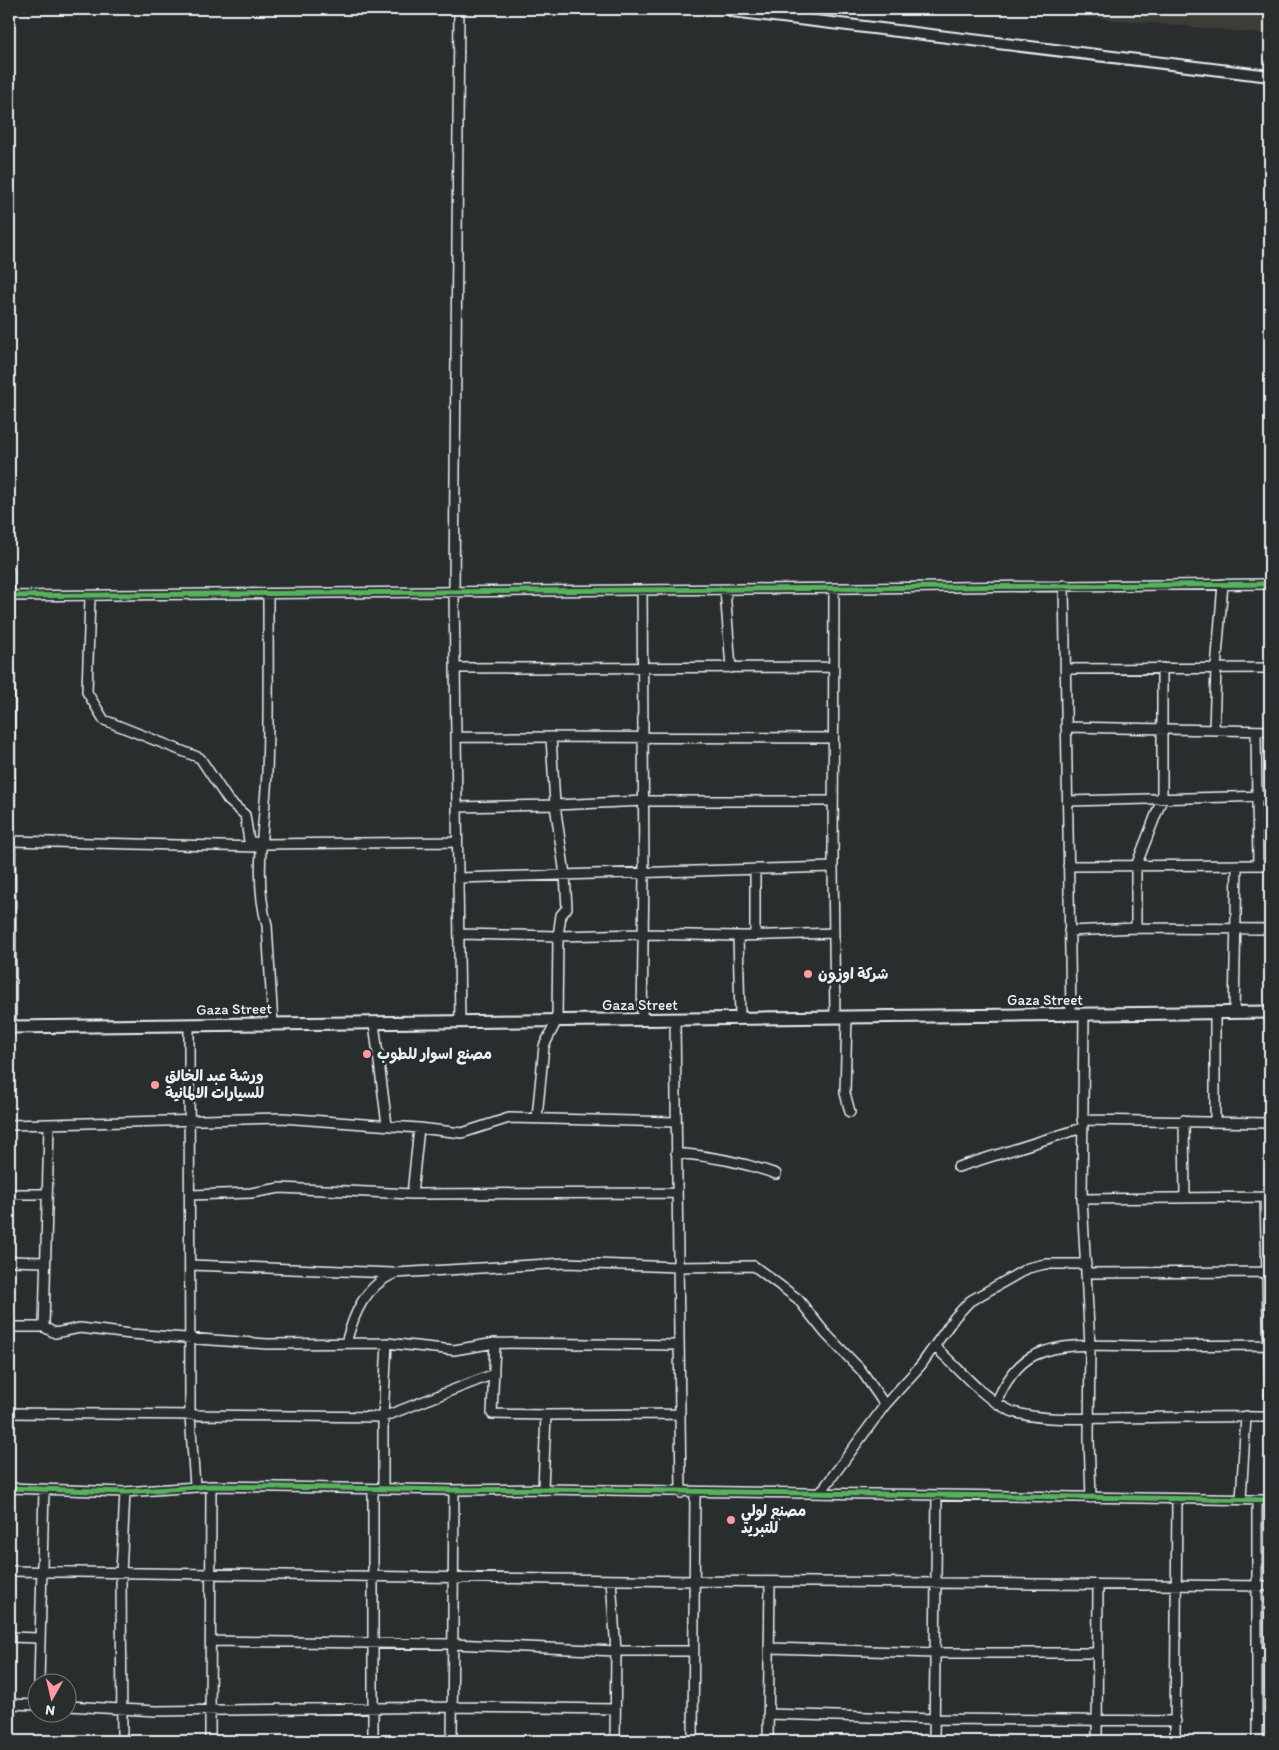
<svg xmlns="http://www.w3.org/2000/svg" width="1279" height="1750" font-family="Itim,'Playpen Sans Arabic',sans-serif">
  <rect width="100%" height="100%" fill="#2a2d2e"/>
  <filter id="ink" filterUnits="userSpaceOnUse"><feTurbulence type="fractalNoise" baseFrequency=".02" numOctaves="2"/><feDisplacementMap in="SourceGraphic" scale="10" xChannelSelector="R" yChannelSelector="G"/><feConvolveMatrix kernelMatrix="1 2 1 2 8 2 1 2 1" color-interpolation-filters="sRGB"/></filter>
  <g filter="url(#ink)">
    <path fill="#3e3c39" d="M 998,9 L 1270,9 L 1270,34 Z"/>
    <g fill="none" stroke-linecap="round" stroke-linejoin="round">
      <g stroke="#e8f1f8" stroke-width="12">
        <path id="minor" d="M 459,9 L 454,592 L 460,1021
          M 9,571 L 11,1027
          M 1064,585 L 1071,1014
          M 834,588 L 833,867 L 835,1017
          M 725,590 L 731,668
          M 268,594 C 268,654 269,713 267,773 C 265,822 253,877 267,925 L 273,1024
          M 9,596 L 1270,584
          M 90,597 L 87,692 L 104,720 L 200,758 L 228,800 L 245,815 L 249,841 L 262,844 L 457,842
          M 455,668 L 833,667
          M 1065,669 L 1270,668
          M 1066,727 L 1270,731
          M 1214,730 L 1216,668 L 1223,584
          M 1256,731 L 1258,865
          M 456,737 L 833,738
          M 1068,801 L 1270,796
          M 457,807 L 555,805 L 644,801 L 833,801
          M 10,841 L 260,847
          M 1068,866 L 1270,865
          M 458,878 L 833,867
          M 1136,928 L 1136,866 L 1162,799 L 1162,668
          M 1069,931 L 1136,928 L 1270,929
          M 459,934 L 558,936 L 643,934 L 738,936 L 834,933
          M 755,935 L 755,869
          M 738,936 L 740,1017
          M 1234,1012 L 1237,865
          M 1215,1013 L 1215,1120
          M 1084,1016 L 1082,1199 L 1090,1346 L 1089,1439 L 1091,1498
          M 847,1017 L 845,1093 L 850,1112
          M 642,1020 L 644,872 L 642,590
          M 675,1020 L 681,1493
          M 374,1023 L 387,1125
          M 189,1025 L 190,1416 L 195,1486
          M 537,1117 L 544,1046 L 557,1020 L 558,936 L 561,915 L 567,908 L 565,875 L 555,805 L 551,737
          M 1082,1120 L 1270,1123
          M 1184,1120 L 1185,1198
          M 9,1125 L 282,1118 L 419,1128 L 462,1133 L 509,1118 L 675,1122
          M 676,1153 C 711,1156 743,1162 776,1174
          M 958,1167 L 1082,1128
          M 9,1194 L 46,1194
          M 412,1194 L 419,1128
          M 190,1195 L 251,1193 L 280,1188 L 412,1194 L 677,1193
          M 1265,1197 L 1270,1399
          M 1082,1199 L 1265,1197 L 1270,1191
          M 9,1261 L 44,1262
          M 190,1265 L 392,1273
          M 1087,1273 L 1270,1272
          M 9,1327 L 44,1327 L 55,1333 L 80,1328 L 131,1334 L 267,1344 L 387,1343 L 383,1417 L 383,1489
          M 44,1327 L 49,1125
          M 346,1343 C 354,1313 365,1286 395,1273 L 566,1263 L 678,1267 L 754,1266 L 798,1299 L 825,1333 L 861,1370 L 885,1405
          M 387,1343 L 454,1350 L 495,1343
          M 935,1347 C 959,1368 979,1395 1007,1409 C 1031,1422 1089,1418 1117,1418 C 1168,1417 1219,1416 1270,1417
          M 997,1401 C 1004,1384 1017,1363 1035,1355 C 1066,1341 1107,1346 1141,1346 C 1184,1346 1227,1345 1270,1345
          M 9,1413 L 383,1417 L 494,1374
          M 546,1415 L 680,1414
          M 9,1488 L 125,1492 L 211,1486 L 454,1490 L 543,1489 L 1270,1500
          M 373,1489 L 373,1741
          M 543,1489 L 546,1415 L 492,1414 L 495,1343 L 679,1345
          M 821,1492 L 885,1405 L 921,1365 L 955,1317 L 970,1301 L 1028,1268 L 1045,1264 L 1086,1264
          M 1241,1499 L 1246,1416
          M 9,1571 L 694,1581 L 1270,1586
          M 611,1580 L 616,1651 L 615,1741
          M 9,1637 L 39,1638
          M 211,1641 L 453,1644 L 616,1651 L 694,1651
          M 771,1648 L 935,1653 L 1097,1653
          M 1257,1652 L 1270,1653
          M 39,1682 L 44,1490
          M 9,1704 L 38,1705
          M 68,1706 L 156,1711 L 452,1707 L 615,1709
          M 769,1714 L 935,1719 L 1176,1721
          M 1257,1720 L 1270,1721
          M 122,1741 L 121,1573 L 125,1492
          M 210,1741 L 211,1486
          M 452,1741 L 454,1490
          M 693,1741 L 695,1492
          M 768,1741 L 770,1582
          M 934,1741 L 937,1495
          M 1097,1741 L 1098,1586
          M 1175,1741 L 1177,1499
          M 1257,1741 L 1257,1500"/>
      </g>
      <g stroke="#e8f1f8" stroke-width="14">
        <path id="tertiary" d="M 732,11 L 1270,76"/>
      </g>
      <g stroke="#e8f1f8" stroke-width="15">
        <path id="secondary" d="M 9,1027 L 1270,1012"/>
      </g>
      <use href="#minor" stroke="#2a2d2e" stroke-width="9"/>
      <use href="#tertiary" stroke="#2a2d2e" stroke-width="10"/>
      <use href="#secondary" stroke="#2a2d2e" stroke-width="11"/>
      <g stroke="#2a2d2e" stroke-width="8">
        <path id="cycleway" d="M 9,596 L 1270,584
          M 9,1488 L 125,1492 L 211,1486 L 454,1490 L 543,1489 L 1270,1500"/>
      </g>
      <use href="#cycleway" stroke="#56b35d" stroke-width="5"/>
    </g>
  </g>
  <g fill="#ff9aa2" stroke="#2a2d2e" stroke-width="2">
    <circle cx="808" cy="974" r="5"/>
    <circle cx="367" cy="1054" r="5"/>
    <circle cx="155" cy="1085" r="5"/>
    <circle cx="731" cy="1520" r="5"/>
  </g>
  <g text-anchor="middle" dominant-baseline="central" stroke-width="5" stroke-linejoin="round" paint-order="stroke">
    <g font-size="15" font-weight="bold" fill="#e8f1f8" stroke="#2a2d2e" text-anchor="start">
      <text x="818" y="974">شركة اوزون</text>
      <text x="377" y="1054">مصنع اسوار للطوب</text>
      <text x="165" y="1076">ورشة عبد الخالق<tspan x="165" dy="17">للسيارات الالمانية</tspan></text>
      <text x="741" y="1511">مصنع لولي<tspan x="741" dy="17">للتبريد</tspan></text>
    </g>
    <g font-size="15" fill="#e8f1f8" stroke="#2a2d2e">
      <text x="1045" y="1000">Gaza Street</text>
      <text x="640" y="1005">Gaza Street</text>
      <text transform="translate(234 1009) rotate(-1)">Gaza Street</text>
    </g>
  </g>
  <rect width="1279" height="1750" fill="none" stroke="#2a2d2e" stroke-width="30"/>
  <rect x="15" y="15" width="1249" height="1720" fill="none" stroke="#e8f1f8" stroke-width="2" filter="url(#ink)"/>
  <g transform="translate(52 1698) rotate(188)"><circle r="24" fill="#2a2d2e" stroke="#767b7f"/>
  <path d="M0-4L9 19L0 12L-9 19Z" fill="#ff9aa2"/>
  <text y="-8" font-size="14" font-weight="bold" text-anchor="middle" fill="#e8f1f8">N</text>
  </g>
</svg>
